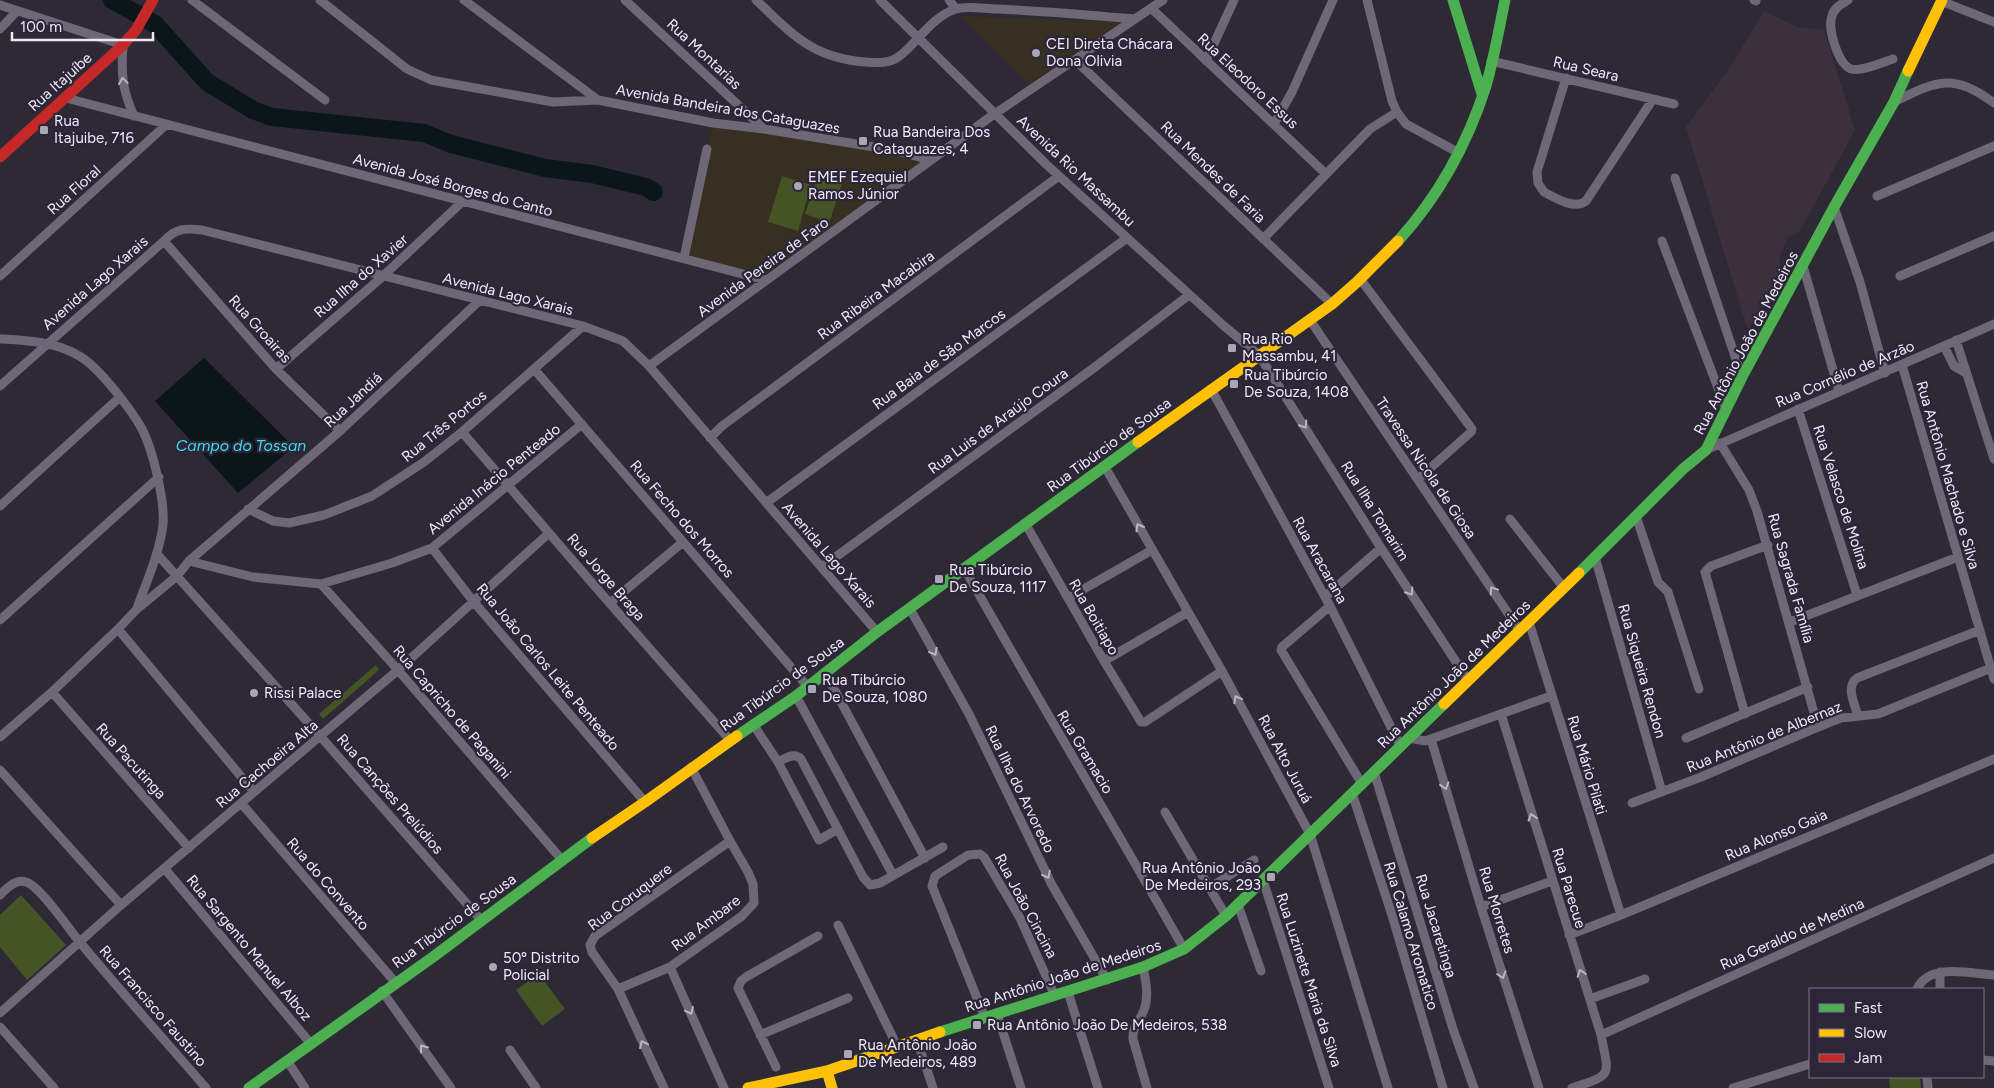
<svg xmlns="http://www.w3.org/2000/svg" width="1994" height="1088" font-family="Figtree,sans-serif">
  <rect width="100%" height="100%" fill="#2d2a35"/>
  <path fill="#3c303c" d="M 1764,11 L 1797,27 L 1824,30 L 1855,130 L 1799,233 L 1788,237 L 1779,259 L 1781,268 L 1748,331 L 1686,127 L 1729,69 Z"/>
  <path fill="#372f22" d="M 961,16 L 1120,22 L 1029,84 Z
    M 713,123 L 926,159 L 766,280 L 684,258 Z"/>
  <path fill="#445424" d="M 782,176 L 811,185 L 798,231 L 768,222 Z
    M 818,176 L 842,184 L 829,223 L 805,214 Z
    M 376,665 L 379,670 L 323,719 L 319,714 Z
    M 21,895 L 66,945 L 27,980 L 0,947 L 0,915 Z
    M 539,974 L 565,1009 L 542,1026 L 516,990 Z
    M 1889,1077 L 1920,1077 L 1921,1088 L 1890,1088 Z"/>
  <path fill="#0a1619" d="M 204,358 L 294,447 L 238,493 L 155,401 Z"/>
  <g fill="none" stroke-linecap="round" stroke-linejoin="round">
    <path stroke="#0a1619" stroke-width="18" d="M 112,0 L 155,24 L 207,82 L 253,110 L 272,117 L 424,133 L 451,144 L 545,168 L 592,174 L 646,187 L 654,192"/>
    <path stroke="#6e6775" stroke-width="9" d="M 192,0 L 325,100
      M 320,0 L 407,69 L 431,80 L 553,102 L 598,100
      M 464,0 L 598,100 L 713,123 L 764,129 L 893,150 L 930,160
      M 625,0 L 764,129
      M 756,0 C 792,34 812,58 865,62 C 878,63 890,64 901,55 C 919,40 933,16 956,9 C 968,5 986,9 998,9 C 1044,11 1089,15 1135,19
      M 880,0 L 1047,165 L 1224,326 L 1259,355 L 1381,548 L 1468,680
      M 949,0 L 956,9
      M 1367,0 L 1392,101 L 1397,112 L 1406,124 L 1459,153
      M 1754,0 L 1756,1
      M 1848,0 C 1841,4 1834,8 1832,16 C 1827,28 1838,64 1851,69 C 1861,72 1883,62 1893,59
      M 1941,1 L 1994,22
      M 0,5 L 123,45 C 121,73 122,90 134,116
      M 1151,8 L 1326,174
      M 0,29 L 17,11
      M 1075,60 L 1332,304
      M 1206,61 L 1234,0
      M 1491,61 L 1674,104
      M 1566,78 L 1537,172 L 1538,183 L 1544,192 C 1555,198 1575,210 1586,201 L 1653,99
      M 66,98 L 766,280
      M 1894,102 C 1937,81 1952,72 1994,103
      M 1274,124 L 1292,92 L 1333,0
      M 1675,178 L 1742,377
      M 1877,196 L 1994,146
      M 1834,207 L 1860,282 L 1885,373
      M 1263,239 L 1370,129 L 1397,112
      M 164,241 L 276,369 L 340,431
      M 1662,241 L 1726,409
      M 684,258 L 707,149
      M 1803,266 L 1839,391
      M 0,276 L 167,124
      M 1900,276 L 1994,236
      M 1361,280 L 1472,429 L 1471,432 L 1418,479
      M 1310,320 L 1520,631
      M 0,339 C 26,340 58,342 81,357 C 100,369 131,409 142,429 C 153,450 165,501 163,525 C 159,554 147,581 137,608
      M 1956,340 L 1994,459
      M 1944,346 L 1954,366 L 1966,373
      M 1902,365 L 1994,679
      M 649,366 L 990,117 L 1163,0
      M 276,369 L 382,277 L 462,202
      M 534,369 L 808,687
      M 0,386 L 164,241 C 176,228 185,228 202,230 L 583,326 L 623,341 L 649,366 L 877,632
      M 1211,389 L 1330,606 L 1401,747
      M 1798,409 L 1857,595
      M 462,432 L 599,591 L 730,740
      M 710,438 L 722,426 L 1059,176
      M 1720,443 L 1749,490 L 1757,511 L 1818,727
      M 1706,450 L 1994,324
      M 1105,467 L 1222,671 L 1310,834 L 1388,1088
      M 766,503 L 1127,238
      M 0,506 L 120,397
      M 248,509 L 273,521 L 289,523 L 324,515 L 372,496 L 424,462 L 462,432 L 583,326
      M 1636,516 L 1658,582 L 1668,592 L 1699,689
      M 1510,519 L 1564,588
      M 1025,523 L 1104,661 L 1141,722 L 1145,722 L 1222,671
      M 432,548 L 473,601 L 645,802
      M 157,554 L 321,737 L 481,920
      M 1595,557 L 1662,792
      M 189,561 L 253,577 L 321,584 L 392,563 L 432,548 L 582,424
      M 822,567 L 1095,367 L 1189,295
      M 964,568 C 1036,696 1112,822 1184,949
      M 321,584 L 398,670 L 562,860
      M 1325,597 L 1381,548
      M 1068,598 L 1152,550
      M 610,603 L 683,542
      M 1330,606 L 1282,647 L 1281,650 L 1362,784
      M 910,609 L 969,714 L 1052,885 L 1107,980
      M 0,620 L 159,477
      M 1529,622 L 1621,915
      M 1790,622 L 1958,557
      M 118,629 L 254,792
      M 1104,661 L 1188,612
      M 826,674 L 925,858
      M 52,692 L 189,848
      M 796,696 L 893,875
      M 1501,714 L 1601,1035 C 1609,1077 1614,1074 1572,1088
      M 1745,714 L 1705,572 L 1711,566 L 1768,545
      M 1858,716 C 1855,704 1845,687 1857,678 L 1980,630
      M 753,724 L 778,762 L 819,840 L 838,829
      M 0,737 L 52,692 L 118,629 L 137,609 L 177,576 L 189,561 L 340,431 L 479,301
      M 1409,738 L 1425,741 L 1551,696
      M 1686,738 L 1808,687
      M 1431,739 L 1481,907 L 1539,1088
      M 778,762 C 786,758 794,752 801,759 L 863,877 L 870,885 L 880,883 L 943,847
      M 0,770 L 121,905
      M 1374,772 L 1453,1029 L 1474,1088
      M 1352,793 L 1391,912 L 1443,1088
      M 241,803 L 395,982
      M 1632,803 L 1701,777 L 1818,727 L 1841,718 L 1878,714 L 1991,668
      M 1165,812 L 1226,916
      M 165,869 L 311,1044
      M 1263,880 L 1329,1088
      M 1209,888 L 1254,860
      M 0,895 C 6,889 16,878 26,882 C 40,886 68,928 79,941 C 120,991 164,1039 206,1088
      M 1238,905 L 1261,971
      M 1481,907 L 1552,881
      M 838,925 L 897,1046
      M 1569,935 L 1621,915 L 1994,759
      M 670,967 L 724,1088
      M 1143,967 C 1146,981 1149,997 1144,1010 C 1140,1021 1132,1027 1133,1039 L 1147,1088
      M 618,989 L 670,967 L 742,916 L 754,903 L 753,884 L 748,872 L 730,841 L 691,767
      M 1917,989 C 1929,962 1971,974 1994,975
      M 1940,989 L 1940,972
      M 382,991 L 451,1088
      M 1068,992 L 1098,1088
      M 1590,999 L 1645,979
      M 0,1013 L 121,905 L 398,670 L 549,533
      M 997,1014 L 1021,1088
      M 985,1018 L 932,886 L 935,876 L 968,855 L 980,854 L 984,857 L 1020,918 L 1055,996
      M 0,1027 L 54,1088
      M 760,1035 L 848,998
      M 1601,1035 L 1994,858
      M 917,1040 L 933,1088
      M 510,1050 L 536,1088
      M 1983,1060 L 1994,1061
      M 288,1062 L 305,1088
      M 776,1067 L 738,988 L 741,981 L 746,977 L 818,936
      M 1927,1077 L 1928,1088
      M 664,1088 L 618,989 L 592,952 L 590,945 L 595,936 L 730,841
      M 1733,1088 L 1810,1064"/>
    <path stroke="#4caf50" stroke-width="11" d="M 1453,0 L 1482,94
      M 1398,241 C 1438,197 1468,142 1486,86 C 1494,58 1499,29 1505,0
      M 1579,573 L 1683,469 L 1706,450 L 1742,377 L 1834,207 L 1894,102 L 1908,71
      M 737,736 L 796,696 L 877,632 L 1138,442
      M 940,1032 L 1143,967 L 1184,949 L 1226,916 L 1444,704
      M 249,1088 L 433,957 L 592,838"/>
    <path stroke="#ffc107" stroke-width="11" d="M 1908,71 L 1942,0
      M 1138,442 L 1332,304 L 1357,282 L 1398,241
      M 1444,704 L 1579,573
      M 592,838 L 645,802 L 737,736
      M 827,1071 L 832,1088
      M 748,1088 L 827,1071 L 940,1032"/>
    <path stroke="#c62828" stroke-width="11" d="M 0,157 L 123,45 L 136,30 L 153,0"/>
  </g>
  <defs><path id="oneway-chevron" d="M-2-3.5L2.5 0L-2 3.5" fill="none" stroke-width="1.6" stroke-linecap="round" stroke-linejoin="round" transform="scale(1.25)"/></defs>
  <g stroke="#bbb6c4">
    <use href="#oneway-chevron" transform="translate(123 81) rotate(-98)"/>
    <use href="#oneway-chevron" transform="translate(1304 425) rotate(57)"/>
    <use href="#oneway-chevron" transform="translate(1139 527) rotate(-120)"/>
    <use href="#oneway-chevron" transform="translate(1493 590) rotate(-124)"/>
    <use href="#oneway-chevron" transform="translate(1410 592) rotate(57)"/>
    <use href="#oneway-chevron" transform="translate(934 652) rotate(61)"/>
    <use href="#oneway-chevron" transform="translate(1237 699) rotate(-118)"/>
    <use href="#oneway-chevron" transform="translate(1445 786) rotate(73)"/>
    <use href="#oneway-chevron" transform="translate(1532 817) rotate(-107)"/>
    <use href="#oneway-chevron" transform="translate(1047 875) rotate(62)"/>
    <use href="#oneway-chevron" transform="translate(1581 973) rotate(-108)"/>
    <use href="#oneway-chevron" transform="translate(1502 975) rotate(72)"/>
    <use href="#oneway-chevron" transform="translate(690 1011) rotate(65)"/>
    <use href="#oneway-chevron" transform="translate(643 1044) rotate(-115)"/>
    <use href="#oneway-chevron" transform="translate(423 1048) rotate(-126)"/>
  </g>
  <g fill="#aaa7b4" stroke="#2c2639" stroke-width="2">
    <circle cx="1036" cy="53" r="5"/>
    <rect x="39" y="125" width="10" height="10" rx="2.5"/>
    <rect x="858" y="136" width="10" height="10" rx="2.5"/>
    <circle cx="798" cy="186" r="5"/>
    <rect x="1227" y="343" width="10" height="10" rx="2.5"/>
    <rect x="1229" y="379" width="10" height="10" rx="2.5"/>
    <rect x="934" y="574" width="10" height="10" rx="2.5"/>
    <rect x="807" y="684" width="10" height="10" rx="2.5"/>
    <circle cx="254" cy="693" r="5"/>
    <rect x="1266" y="872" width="10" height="10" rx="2.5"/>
    <circle cx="493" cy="967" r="5"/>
    <rect x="972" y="1020" width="10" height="10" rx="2.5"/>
    <rect x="843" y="1049" width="10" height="10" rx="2.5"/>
  </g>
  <g text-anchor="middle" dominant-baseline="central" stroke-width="4.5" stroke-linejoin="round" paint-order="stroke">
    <g font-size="15" fill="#eeeaf8" stroke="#2c2639" text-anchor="start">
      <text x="1046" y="44">CEI Direta Chácara<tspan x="1046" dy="17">Dona Olivia</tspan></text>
      <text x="54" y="121">Rua<tspan x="54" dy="17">Itajuibe, 716</tspan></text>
      <text x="873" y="132">Rua Bandeira Dos<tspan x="873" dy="17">Cataguazes, 4</tspan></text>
      <text x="808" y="177">EMEF Ezequiel<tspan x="808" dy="17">Ramos Júnior</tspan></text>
      <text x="1242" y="339">Rua Rio<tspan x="1242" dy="17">Massambu, 41</tspan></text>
      <text x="1244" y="375">Rua Tibúrcio<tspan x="1244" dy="17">De Souza, 1408</tspan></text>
      <text x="949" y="570">Rua Tibúrcio<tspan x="949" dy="17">De Souza, 1117</tspan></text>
      <text x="822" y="680">Rua Tibúrcio<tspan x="822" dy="17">De Souza, 1080</tspan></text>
      <text x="264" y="693">Rissi Palace</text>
      <text x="1261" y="868" text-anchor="end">Rua Antônio João<tspan x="1261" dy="17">De Medeiros, 293</tspan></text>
      <text x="503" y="958">50º Distrito<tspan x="503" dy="17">Policial</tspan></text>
      <text x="987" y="1025">Rua Antônio João De Medeiros, 538</text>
      <text x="858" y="1045">Rua Antônio João<tspan x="858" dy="17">De Medeiros, 489</tspan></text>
    </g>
    <g font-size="15" fill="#eeeaf8" stroke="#2c2639">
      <text transform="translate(704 54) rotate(43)">Rua Montarias</text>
      <text transform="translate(1586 69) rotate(13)">Rua Seara</text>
      <text transform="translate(1248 81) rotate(43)">Rua Eleodoro Essus</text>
      <text transform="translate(60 82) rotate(-42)">Rua Itajuíbe</text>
      <text transform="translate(728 109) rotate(10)">Avenida Bandeira dos Cataguazes</text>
      <text transform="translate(1076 171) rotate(43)">Avenida Rio Massambu</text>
      <text transform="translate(1213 172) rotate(44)">Rua Mendes de Faria</text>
      <text transform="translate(453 185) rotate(15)">Avenida José Borges do Canto</text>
      <text transform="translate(74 190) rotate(-42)">Rua Floral</text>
      <text transform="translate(763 267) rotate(-36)">Avenida Pereira de Faro</text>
      <text transform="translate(361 276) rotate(-41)">Rua Ilha do Xavier</text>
      <text transform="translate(95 283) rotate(-41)">Avenida Lago Xarais</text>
      <text transform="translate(508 294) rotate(14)">Avenida Lago Xarais</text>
      <text transform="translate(876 295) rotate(-36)">Rua Ribeira Macabira</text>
      <text transform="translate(260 329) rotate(48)">Rua Groairas</text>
      <text transform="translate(1746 343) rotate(-62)">Rua Antônio João de Medeiros</text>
      <text transform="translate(939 359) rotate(-36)">Rua Baia de São Marcos</text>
      <text transform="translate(1845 374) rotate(-23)">Rua Cornélio de Arzão</text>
      <text transform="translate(353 400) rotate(-43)">Rua Jandiá</text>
      <text transform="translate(998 421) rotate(-36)">Rua Luis de Araújo Coura</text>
      <text transform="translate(444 426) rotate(-39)">Rua Três Portos</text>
      <text transform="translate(1109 445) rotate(-36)">Rua Tibúrcio de Sousa</text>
      <text transform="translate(1426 468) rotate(56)">Travessa Nicola de Giosa</text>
      <text transform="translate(1948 475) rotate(74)">Rua Antônio Machado e Silva</text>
      <text transform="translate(494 479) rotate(-39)">Avenida Inácio Penteado</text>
      <text transform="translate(1841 497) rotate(72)">Rua Velasco de Molina</text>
      <text transform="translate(1375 511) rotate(58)">Rua Ilha Tomarim</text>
      <text transform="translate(682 519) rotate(49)">Rua Fecho dos Morros</text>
      <text transform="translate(829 555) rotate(49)">Avenida Lago Xarais</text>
      <text transform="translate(1320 560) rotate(61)">Rua Aracarana</text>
      <text transform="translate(606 577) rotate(49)">Rua Jorge Braga</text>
      <text transform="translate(1791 578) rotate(74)">Rua Sagrada Família</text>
      <text transform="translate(1094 617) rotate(60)">Rua Boitiapo</text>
      <text transform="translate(548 667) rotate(50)">Rua João Carlos Leite Penteado</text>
      <text transform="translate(1642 671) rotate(74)">Rua Siqueira Rendon</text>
      <text transform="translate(1454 674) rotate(-44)">Rua Antônio João de Medeiros</text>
      <text transform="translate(782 684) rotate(-36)">Rua Tibúrcio de Sousa</text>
      <text transform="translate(452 712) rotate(49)">Rua Capricho de Paganini</text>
      <text transform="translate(1764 737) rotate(-22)">Rua Antônio de Albernaz</text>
      <text transform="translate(1085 752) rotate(59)">Rua Gramacio</text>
      <text transform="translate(1285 759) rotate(62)">Rua Alto Juruá</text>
      <text transform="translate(131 761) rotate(48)">Rua Pacutinga</text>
      <text transform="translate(267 764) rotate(-40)">Rua Cachoeira Alta</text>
      <text transform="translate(1587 765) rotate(73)">Rua Mário Pilati</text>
      <text transform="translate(1020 789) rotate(64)">Rua Ilha do Arvoredo</text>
      <text transform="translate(390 794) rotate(49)">Rua Canções Prelúdios</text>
      <text transform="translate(1776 835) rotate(-23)">Rua Alonso Gaia</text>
      <text transform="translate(328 884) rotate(49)">Rua do Convento</text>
      <text transform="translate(1569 888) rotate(73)">Rua Parecue</text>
      <text transform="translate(630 897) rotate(-37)">Rua Coruquere</text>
      <text transform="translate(1026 906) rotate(62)">Rua João Cincina</text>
      <text transform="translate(1497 910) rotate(73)">Rua Morretes</text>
      <text transform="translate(454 921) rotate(-36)">Rua Tibúrcio de Sousa</text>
      <text transform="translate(706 923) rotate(-37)">Rua Ambare</text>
      <text transform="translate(1436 926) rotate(73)">Rua Jacaretinga</text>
      <text transform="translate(1792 934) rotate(-24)">Rua Geraldo de Medina</text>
      <text transform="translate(1411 936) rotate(73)">Rua Calamo Aromatico</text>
      <text transform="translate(249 948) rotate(50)">Rua Sargento Manuel Alboz</text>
      <text transform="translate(1063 976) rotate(-18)">Rua Antônio João de Medeiros</text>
      <text transform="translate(1309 980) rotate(72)">Rua Luzinete Maria da Silva</text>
      <text transform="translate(153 1006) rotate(49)">Rua Francisco Faustino</text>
    </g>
    <g font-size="16" font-style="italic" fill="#3bdbec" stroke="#2c2639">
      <text x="241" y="445">Campo do Tossan</text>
    </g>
  </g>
  <rect x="1809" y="988" width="175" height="90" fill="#2c2639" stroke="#7a7485"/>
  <rect x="1819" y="1004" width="25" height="8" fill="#4caf50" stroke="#7a7485"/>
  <text x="1854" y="1013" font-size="15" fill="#eeeaf8">Fast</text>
  <rect x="1819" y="1029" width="25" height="8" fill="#ffc107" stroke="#7a7485"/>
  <text x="1854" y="1038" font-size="15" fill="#eeeaf8">Slow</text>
  <rect x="1819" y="1054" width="25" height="8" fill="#c62828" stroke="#7a7485"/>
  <text x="1854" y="1063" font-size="15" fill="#eeeaf8">Jam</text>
  <path d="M12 32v8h141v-8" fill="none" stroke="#eeeaf8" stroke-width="2.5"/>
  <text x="20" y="32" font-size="15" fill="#eeeaf8" stroke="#2c2639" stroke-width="4" paint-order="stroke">100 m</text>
</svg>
